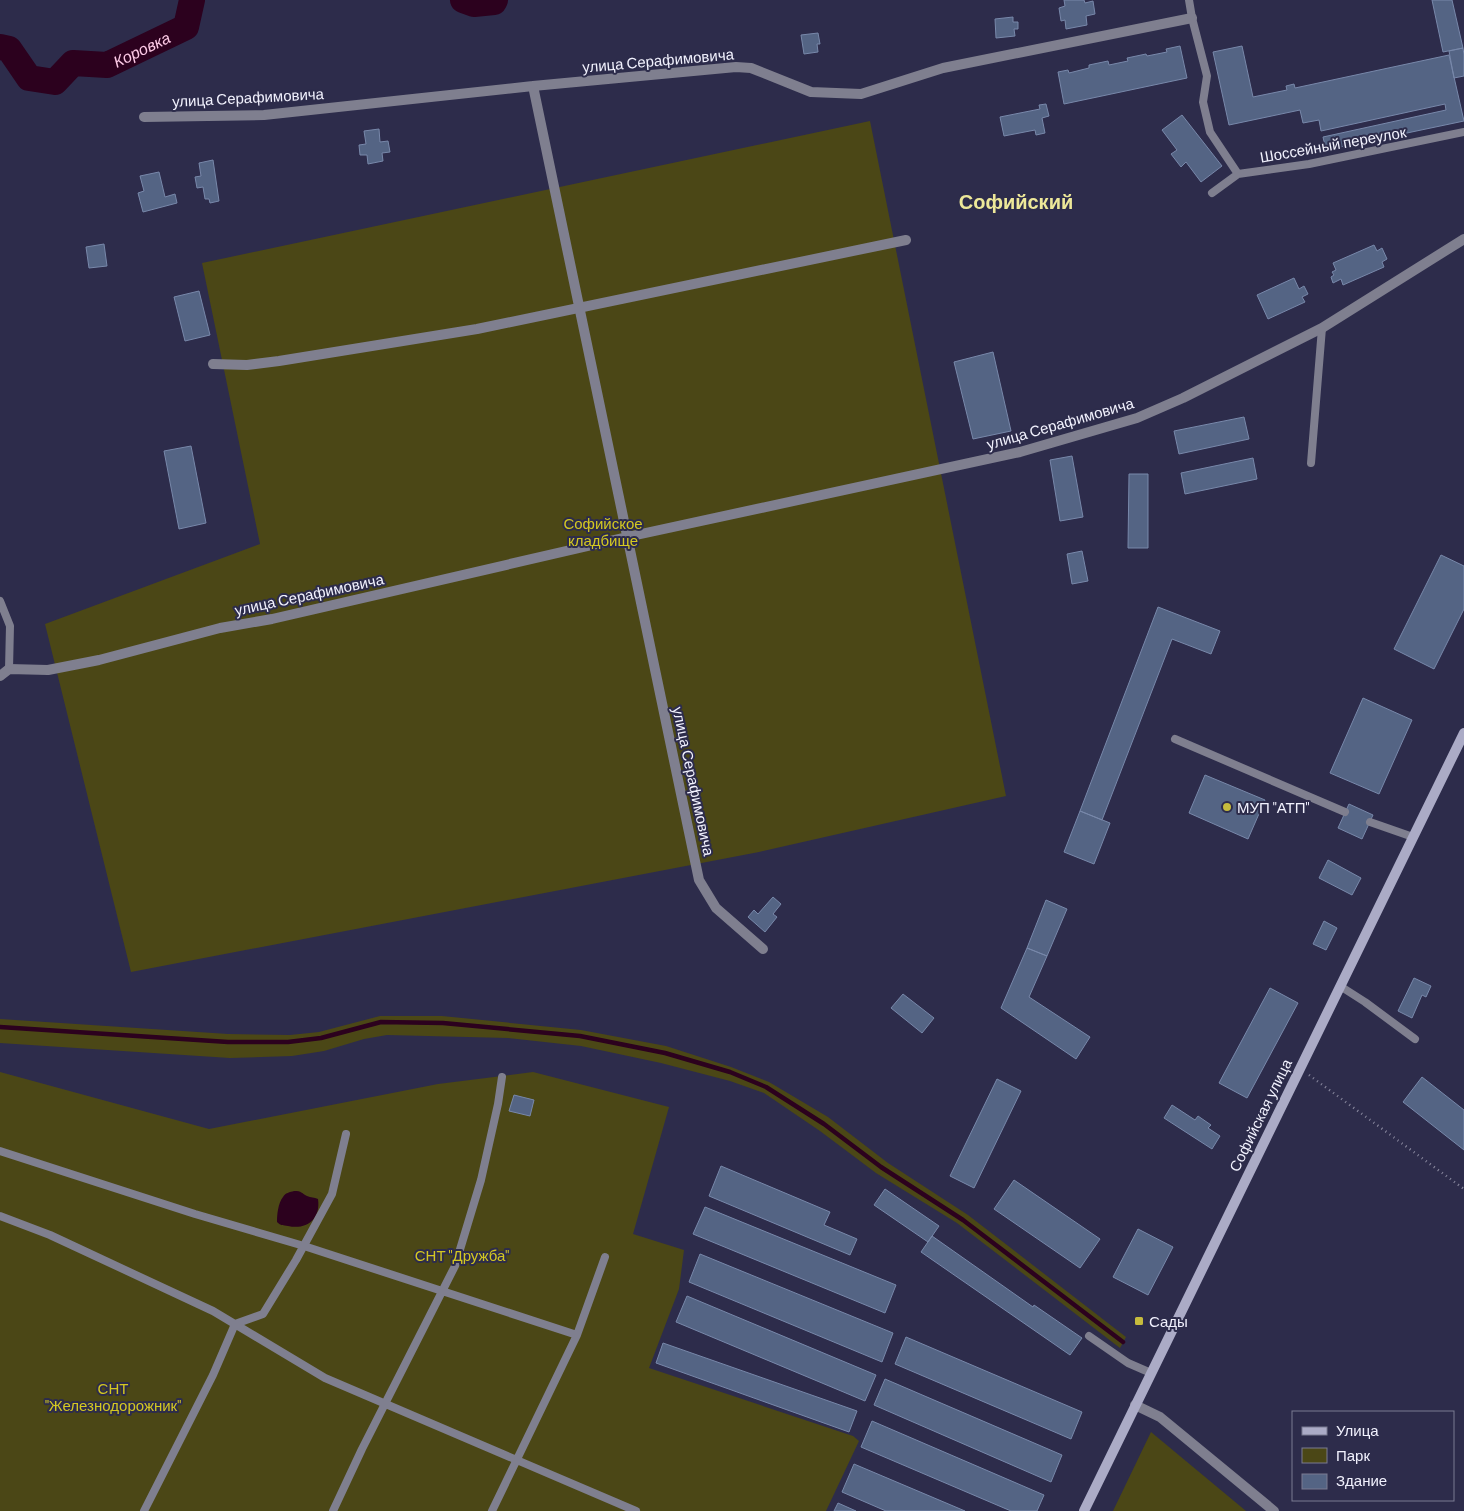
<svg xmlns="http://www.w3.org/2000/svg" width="1464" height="1511" font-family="Barlow,sans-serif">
  <rect width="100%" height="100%" fill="#2d2c4b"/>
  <path fill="#4b4716" d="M 870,121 L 1006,796 L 759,852 L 131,972 L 45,624 L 260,544 L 202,263 Z
    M 380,1016 L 442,1016 L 581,1030 L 666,1046 L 731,1067 L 769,1082 L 828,1117 L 888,1163 L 968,1215 L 1126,1337 L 1120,1348 L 957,1223 L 876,1173 L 820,1131 L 764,1093 L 730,1081 L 661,1063 L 581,1046 L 508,1038 L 387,1035 L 364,1039 L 324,1051 L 292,1056 L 230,1058 L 0,1043 L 0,1019 L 228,1034 L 290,1035 L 319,1032 Z
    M 0,1072 L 209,1129 L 438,1084 L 533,1072 L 669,1107 L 633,1234 L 684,1250 L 679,1289 L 649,1368 L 853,1436 L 859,1441 L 826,1511 L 0,1511 Z
    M 1151,1432 L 1246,1511 L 1113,1511 Z"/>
  <path fill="#2c011e" d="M 294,1191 C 302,1191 301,1193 307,1196 C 311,1198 314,1197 318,1199 C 321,1220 306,1230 288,1226 C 283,1225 281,1226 277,1222 C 277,1215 278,1203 283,1197 C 285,1193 290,1192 294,1191 Z"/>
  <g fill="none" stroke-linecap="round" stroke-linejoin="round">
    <path stroke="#2c011e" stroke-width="4.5" d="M 0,1027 L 228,1042 L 288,1042 L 321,1038 L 381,1022 L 443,1023 L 580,1036 L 665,1053 L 730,1072 L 766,1087 L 824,1124 L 881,1167 L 963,1220 L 1123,1342"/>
    <g stroke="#2c011e" stroke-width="26">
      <path d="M 463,0 L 474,4 L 494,2 L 495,0"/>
      <path id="s1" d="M 0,47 L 9,49 L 29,78 L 55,82 L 73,63 L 107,65 L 186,27 L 192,0"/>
    </g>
  </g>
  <path fill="#546484" stroke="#7888aa" d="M 1064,0 L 1084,0 L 1085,3 L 1093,1 L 1095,14 L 1086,16 L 1087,25 L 1066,29 L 1065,20 L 1061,21 L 1059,8 L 1065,6 Z
    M 1432,0 L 1452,0 L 1463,48 L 1443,52 Z
    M 1013,17 L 1013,22 L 1018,22 L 1018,29 L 1014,29 L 1015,36 L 996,38 L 995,19 Z
    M 818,33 L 820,44 L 817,44 L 818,52 L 804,54 L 801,35 Z
    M 1180,46 L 1187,78 L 1064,104 L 1058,72 L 1068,70 L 1069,73 L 1089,68 L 1089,65 L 1108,61 L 1109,65 L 1128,61 L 1127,58 L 1146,54 L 1147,56 L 1167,52 L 1166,49 Z
    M 1242,46 L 1253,97 L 1287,90 L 1286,86 L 1294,84 L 1295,88 L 1449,55 L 1464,121 L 1326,150 L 1323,137 L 1446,110 L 1445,104 L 1321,131 L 1319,120 L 1303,123 L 1300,110 L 1229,125 L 1213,52 Z
    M 1463,48 L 1464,55 L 1464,76 L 1454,78 L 1449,51 Z
    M 1046,104 L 1049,116 L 1042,118 L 1045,133 L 1036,135 L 1035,130 L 1004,136 L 1000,117 L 1040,109 L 1039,105 Z
    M 1182,115 L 1222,166 L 1201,182 L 1186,162 L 1181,167 L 1171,154 L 1177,150 L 1162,130 Z
    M 379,129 L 380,142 L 388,141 L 390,152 L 382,153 L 383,161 L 368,164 L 367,155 L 360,155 L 359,145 L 366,144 L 364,131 Z
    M 213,160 L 219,201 L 210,203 L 209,199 L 205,199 L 203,187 L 197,188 L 195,177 L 201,176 L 199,163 Z
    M 159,172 L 165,197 L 175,194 L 177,203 L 143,212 L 138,193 L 144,191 L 140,176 Z
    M 104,244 L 107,266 L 89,268 L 86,247 Z
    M 1374,245 L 1377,251 L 1382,248 L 1387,259 L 1382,262 L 1384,267 L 1343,285 L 1341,279 L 1333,283 L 1331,277 L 1334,275 L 1332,272 L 1336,270 L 1333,263 Z
    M 1294,278 L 1299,289 L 1304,286 L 1308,294 L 1302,297 L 1305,302 L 1268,319 L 1257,295 Z
    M 199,291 L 210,335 L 185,341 L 174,297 Z
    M 993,352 L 1011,431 L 973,439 L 954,362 Z
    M 1244,417 L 1249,439 L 1179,454 L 1174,431 Z
    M 191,446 L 206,523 L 179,529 L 164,451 Z
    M 1072,456 L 1083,517 L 1060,521 L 1050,460 Z
    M 1253,458 L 1257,479 L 1185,494 L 1181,473 Z
    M 1129,474 L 1148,474 L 1148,548 L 1128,548 Z
    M 1082,551 L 1088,581 L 1072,584 L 1067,554 Z
    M 1441,555 L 1464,566 L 1464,609 L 1434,669 L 1394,649 Z
    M 1158,607 L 1220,631 L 1211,654 L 1172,639 L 1102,820 L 1080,811 Z
    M 1363,698 L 1412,720 L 1379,794 L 1330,773 Z
    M 1205,775 L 1265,800 L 1248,839 L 1189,813 Z
    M 1349,804 L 1373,815 L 1362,839 L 1338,828 Z
    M 1080,811 L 1110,823 L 1094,864 L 1064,852 Z
    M 1328,860 L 1361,878 L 1352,895 L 1319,878 Z
    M 773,897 L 781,904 L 773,914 L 777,917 L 765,932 L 748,917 L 754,910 L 758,914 Z
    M 1046,900 L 1067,909 L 1047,956 L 1027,948 Z
    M 1324,921 L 1337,928 L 1326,950 L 1313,944 Z
    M 1027,948 L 1047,956 L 1029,997 L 1090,1037 L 1076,1059 L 1001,1008 Z
    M 1414,978 L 1431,986 L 1426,997 L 1422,995 L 1412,1018 L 1398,1011 Z
    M 1270,988 L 1298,1003 L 1247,1098 L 1219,1083 Z
    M 903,994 L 934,1018 L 922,1033 L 891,1008 Z
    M 1422,1077 L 1464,1110 L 1464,1150 L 1403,1102 Z
    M 997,1079 L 1021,1091 L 974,1188 L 950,1176 Z
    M 514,1095 L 534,1100 L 530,1116 L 509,1111 Z
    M 1172,1105 L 1195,1120 L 1198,1116 L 1211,1125 L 1208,1128 L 1220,1136 L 1212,1149 L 1164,1118 Z
    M 721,1166 L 830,1212 L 824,1225 L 857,1239 L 850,1255 L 709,1196 Z
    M 1014,1180 L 1100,1239 L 1080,1268 L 994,1209 Z
    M 885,1189 L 939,1226 L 928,1242 L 874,1205 Z
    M 705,1207 L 896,1285 L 885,1313 L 693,1234 Z
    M 1138,1229 L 1173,1247 L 1148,1295 L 1113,1277 Z
    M 932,1236 L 1033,1307 L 1034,1305 L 1082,1338 L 1070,1355 L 921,1252 Z
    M 700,1254 L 893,1333 L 882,1362 L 689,1282 Z
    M 687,1296 L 876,1375 L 865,1401 L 676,1322 Z
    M 906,1337 L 1082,1412 L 1071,1439 L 895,1364 Z
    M 663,1343 L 857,1411 L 849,1432 L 656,1363 Z
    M 885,1379 L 1062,1455 L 1051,1482 L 874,1405 Z
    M 872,1421 L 1044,1495 L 1037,1511 L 1011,1511 L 861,1447 Z
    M 854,1464 L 965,1511 L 886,1511 L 842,1492 Z
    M 838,1503 L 856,1511 L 834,1511 Z"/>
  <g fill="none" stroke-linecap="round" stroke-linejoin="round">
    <path stroke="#8b8aa0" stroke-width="2.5" stroke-dasharray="1 4" stroke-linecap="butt" d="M 1309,1075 L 1464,1189"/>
    <path stroke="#7f7f8f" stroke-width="8" d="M 1189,0 L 1192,18 L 1207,76 L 1203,102 L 1210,132 L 1238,174
      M 1212,193 L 1238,174 L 1309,164 L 1464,132
      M 1311,463 L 1322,328
      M 0,601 L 10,626 L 9,669
      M 1175,739 L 1345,812
      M 1370,822 L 1413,837
      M 1340,986 L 1365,1002 L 1415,1039
      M 0,1151 L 195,1214 L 304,1246 L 577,1335
      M 0,1216 L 50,1235 L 213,1311 L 325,1378 L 636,1511
      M 1089,1336 L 1128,1363 L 1151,1373
      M 144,1511 L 213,1375 L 235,1324 L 263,1314 L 296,1260 L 332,1194 L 346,1134
      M 333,1511 L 362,1449 L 455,1266 L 481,1180 L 498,1104 L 502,1077
      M 492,1511 L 577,1335 L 605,1257"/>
    <path stroke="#7f7f8f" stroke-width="10" d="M 533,86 L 699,880 L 716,908 L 763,949
      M 144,117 L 264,115 L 533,86 L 736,67 L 751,68 L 811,92 L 861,94 L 943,68 L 1192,18
      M 213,364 L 247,365 L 279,361 L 477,329 L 906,240
      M 0,676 L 9,669 L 48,670 L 99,660 L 220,628 L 272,619 L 627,537 L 1020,452 L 1137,418 L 1183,398 L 1322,328 L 1464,239
      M 1135,1405 L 1160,1417 L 1274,1511"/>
    <path stroke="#ababc6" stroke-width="10" d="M 1084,1511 L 1464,733"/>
  </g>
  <g fill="#c6bc3d" stroke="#2d2c4b" stroke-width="2">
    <circle cx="1227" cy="807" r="5"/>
    <rect x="1134" y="1316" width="10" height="10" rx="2.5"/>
  </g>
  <g text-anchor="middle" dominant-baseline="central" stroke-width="4" stroke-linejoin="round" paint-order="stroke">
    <g font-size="15" fill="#f1f1fd" stroke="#2d2c4b">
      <text transform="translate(658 60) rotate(-5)">улица Серафимовича</text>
      <text transform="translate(248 97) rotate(-3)">улица Серафимовича</text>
      <text transform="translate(1333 144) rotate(-10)">Шоссейный переулок</text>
      <text transform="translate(1060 423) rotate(-16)">улица Серафимовича</text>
      <text transform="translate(309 594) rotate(-12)">улица Серафимовича</text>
      <text transform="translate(694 781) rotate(78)">улица Серафимовича</text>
      <text transform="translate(1260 1115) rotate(-64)">Софийская улица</text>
    </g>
    <g font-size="15" fill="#d4c821" stroke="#2d2c4b">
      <text x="603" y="523">Софийское<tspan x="603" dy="17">кладбище</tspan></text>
      <text x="462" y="1255">СНТ "Дружба"</text>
      <text x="113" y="1388">СНТ<tspan x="113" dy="17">"Железнодорожник"</tspan></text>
    </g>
    <g font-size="15" fill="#f1f1fd" stroke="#2d2c4b" text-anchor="start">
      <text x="1237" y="807">МУП "АТП"</text>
      <text x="1149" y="1321">Сады</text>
    </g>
    <g font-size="16" font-style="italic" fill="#fdcae6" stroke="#2d2c4b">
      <text stroke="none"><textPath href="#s1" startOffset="169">Коровка</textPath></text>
    </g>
    <g font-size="20" font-weight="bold" fill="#ede899" stroke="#2d2c4b">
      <text x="1016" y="201">Софийский</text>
    </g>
  </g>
  <rect x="1292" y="1411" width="162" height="90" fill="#2d2c4b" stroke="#7b7b92"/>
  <rect x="1302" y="1427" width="25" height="8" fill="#ababc6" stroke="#7b7b92"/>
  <text x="1336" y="1436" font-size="15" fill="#f1f1fd">Улица</text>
  <rect x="1302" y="1448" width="25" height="15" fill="#4b4716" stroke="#7b7b92"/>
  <text x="1336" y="1461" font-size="15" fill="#f1f1fd">Парк</text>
  <rect x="1302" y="1474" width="25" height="15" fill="#546484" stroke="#7b7b92"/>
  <text x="1336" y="1486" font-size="15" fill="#f1f1fd">Здание</text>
</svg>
